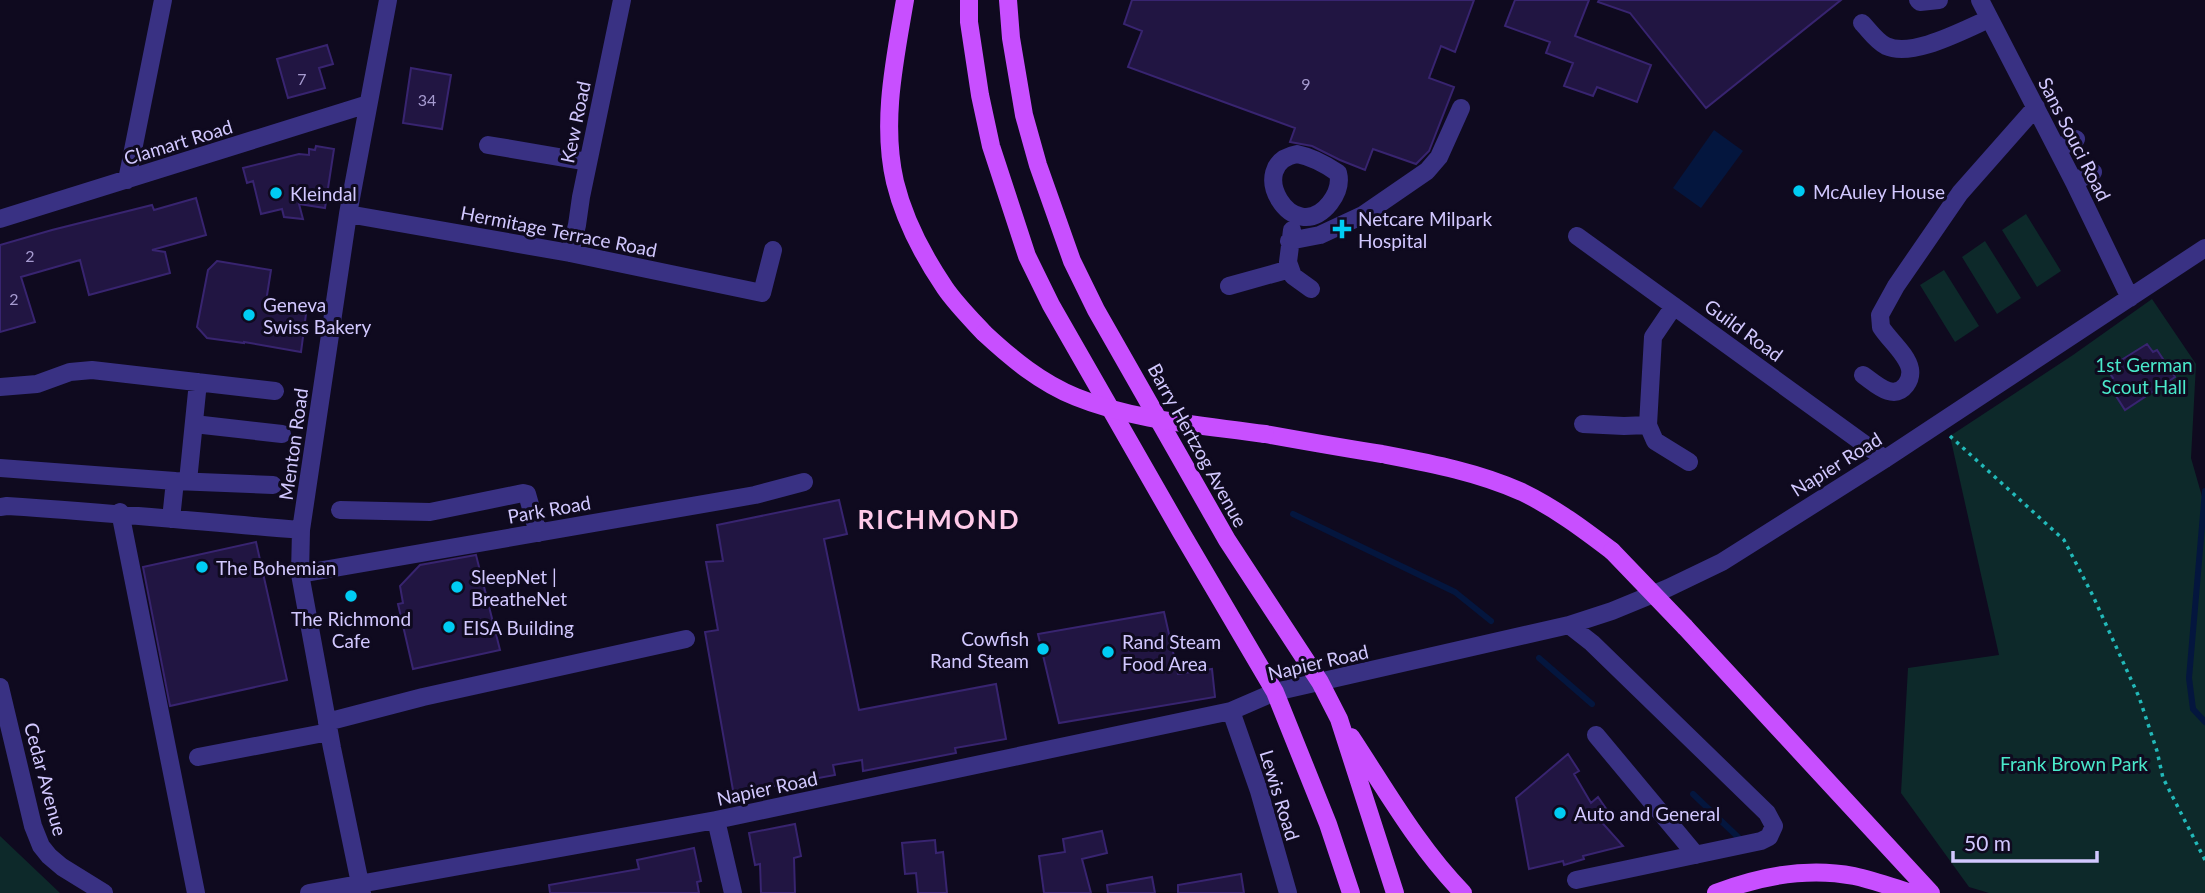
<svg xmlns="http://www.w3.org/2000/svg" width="2205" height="893" font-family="Lato,sans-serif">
  <rect width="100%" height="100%" fill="#0f0a1f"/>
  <path fill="#0d292a" d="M 2026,214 L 2061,271 L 2037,287 L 2002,230 Z
    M 1985,241 L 2021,298 L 1997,314 L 1962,257 Z
    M 1944,270 L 1979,326 L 1955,342 L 1920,285 Z
    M 2152,299 L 2196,364 L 2191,458 L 2205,507 L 2205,893 L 1989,893 L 1969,887 L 1901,793 L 1908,668 L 1999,655 L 1950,436 L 2073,355 Z
    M 0,836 L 60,893 L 0,893 Z"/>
  <path fill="#04163e" d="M 1714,130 L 1743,151 L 1701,208 L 1673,188 Z"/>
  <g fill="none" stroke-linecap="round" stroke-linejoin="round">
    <path stroke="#04163e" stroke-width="6" d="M 2205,491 L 2189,678 L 2193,709 L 2205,722
      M 1293,514 L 1455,592 L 1491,621
      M 1539,658 L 1592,704
      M 1693,794 L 1740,839"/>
  </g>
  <path fill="#211542" stroke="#382470" stroke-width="2" d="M 1132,0 L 1474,0 L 1455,52 L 1441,46 L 1429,78 L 1454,87 L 1429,151 L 1416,164 L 1373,149 L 1365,170 L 1340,160 L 1312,146 L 1290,142 L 1295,128 L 1128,67 L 1142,31 L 1124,24 Z
    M 1515,0 L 1589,0 L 1575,36 L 1651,65 L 1637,102 L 1597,87 L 1593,96 L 1564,86 L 1573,63 L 1546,53 L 1550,42 L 1505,26 Z
    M 1599,0 L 1841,0 L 1706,108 L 1630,13 L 1598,2 Z
    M 327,45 L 333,64 L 319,68 L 325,88 L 288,98 L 277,59 Z
    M 411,68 L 451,75 L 442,129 L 403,123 Z
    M 316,146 L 334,149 L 325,208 L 299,204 L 303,219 L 284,217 L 282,209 L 261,214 L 253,181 L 247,183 L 243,168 L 299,154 L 309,155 L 309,149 L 315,150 Z
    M 196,198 L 206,235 L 152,250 L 165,252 L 170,273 L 89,295 L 80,260 L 21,277 L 35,322 L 0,332 L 0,245 L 52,230 L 152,205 L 154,210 Z
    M 217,261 L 271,270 L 265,308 L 306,314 L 301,352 L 244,342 L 244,343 L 207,338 L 197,327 L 208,270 Z
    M 2147,344 L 2153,352 L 2157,350 L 2175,377 L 2125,410 L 2107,382 L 2113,378 L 2107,369 Z
    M 839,500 L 847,534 L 824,539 L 859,710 L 996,684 L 1006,739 L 955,748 L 956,753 L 863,771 L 862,760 L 833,765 L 835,775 L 764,788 L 734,796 L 705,632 L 718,630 L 706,562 L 723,561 L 717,525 Z
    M 256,542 L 287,680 L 170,706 L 143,567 Z
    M 476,555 L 500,650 L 413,669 L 398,604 L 403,603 L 400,586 L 420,565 Z
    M 1164,612 L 1178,674 L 1212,669 L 1215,697 L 1059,723 L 1038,634 Z
    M 1568,754 L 1579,771 L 1574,774 L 1591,803 L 1598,797 L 1607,810 L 1597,817 L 1623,846 L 1583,856 L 1584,859 L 1564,865 L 1563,861 L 1529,869 L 1516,798 Z
    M 795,824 L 801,856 L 794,858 L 795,893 L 761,893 L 760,864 L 755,865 L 749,833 Z
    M 1102,831 L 1107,853 L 1082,859 L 1091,893 L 1044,893 L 1039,856 L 1065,852 L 1063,839 Z
    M 935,840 L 936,853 L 943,852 L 947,893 L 918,893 L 916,873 L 905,874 L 902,843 Z
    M 694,848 L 701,881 L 697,882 L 699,893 L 550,893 L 549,885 L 639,869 L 637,860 Z
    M 1241,874 L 1244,893 L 1178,893 L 1178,885 Z
    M 1152,877 L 1155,893 L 1108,893 L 1107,885 Z"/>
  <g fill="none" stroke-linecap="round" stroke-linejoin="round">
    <path stroke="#22b9b9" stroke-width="3.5" stroke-dasharray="3.5 5" stroke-linecap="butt" d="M 1950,436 L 2064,540 L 2093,596 L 2139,697 L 2157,751 L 2163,778 L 2205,860"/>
    <path stroke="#393183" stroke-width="18" d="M 1918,0 L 1920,2 L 1939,0
      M 1980,0 L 2074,182 L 2130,298
      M 1862,23 C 1869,30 1876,41 1886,46 C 1913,58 1963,30 1989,19
      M 488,145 L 588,162
      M 2057,149 L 2076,139
      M 1297,154 C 1312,157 1325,164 1338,173 C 1341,185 1337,194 1330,203 C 1293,250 1243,164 1297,154 Z
      M 127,180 L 163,0
      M 2074,182 L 2093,172
      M 348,214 L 570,253 L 762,293 L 773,250
      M 0,219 L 368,104
      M 1292,230 L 1288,262 L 1293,276 L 1311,289
      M 1577,236 L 1885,459
      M 1289,241 L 1320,235 L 1363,215 L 1427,171 L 1439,157 L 1461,108
      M 570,253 L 577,225 L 581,197 L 622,0
      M 1229,286 L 1290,269
      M 1674,306 L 1653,337 L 1648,425 L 1655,441 L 1689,462
      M 1863,375 C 1875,383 1893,402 1906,385 C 1909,381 1911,375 1910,369 C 1907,354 1889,340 1881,327 L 1880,315 L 1896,286 L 1960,193 L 2036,107
      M 0,387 L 37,384 L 70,372 L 92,370 L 275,391
      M 194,424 L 282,434
      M 1583,424 L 1624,426 L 1648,425
      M 0,468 L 175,481 L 273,485
      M 188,481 L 198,382
      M 0,507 L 7,506 C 105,512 203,522 301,530
      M 340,510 L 430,512 L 523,493 L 527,494 L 538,533
      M 120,512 L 196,893
      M 171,519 L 175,481
      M 300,574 L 755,495 L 804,482
      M 1569,625 L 1592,643 L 1767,813 L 1774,826 L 1769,837 L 1761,841 L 1576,880
      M 0,687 L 33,826 L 41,846 L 49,856 L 62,867 L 104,893
      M 1231,711 L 1259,791 L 1288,893
      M 327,722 L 423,697 L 686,639
      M 1596,735 L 1696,855
      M 198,757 L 329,732
      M 716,820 L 733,893
      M 309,893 L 716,820 L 1231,711 L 1275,692 L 1569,625 L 1612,611 L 1668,588 L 1722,562 L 1885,459 L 2205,248
      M 362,893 L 332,748 L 300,574 L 301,530 L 348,214 L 388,0"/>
    <path stroke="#c84fff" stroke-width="18" d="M 905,0 C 895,59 881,122 895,182 C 904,219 924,257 945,288 C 956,304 971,319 984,333
      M 969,0 L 969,22 L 980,95 L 991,146 L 1027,256 L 1051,305 L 1181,532 L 1275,692 L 1328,824 L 1351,893
      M 1008,0 L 1011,38 L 1024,115 L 1038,165 L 1072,261 L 1096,310 L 1227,540 L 1320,682 L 1339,719 L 1395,893
      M 1265,434 C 1304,441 1343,448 1382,454 C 1429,463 1478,472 1522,492 C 1555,508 1583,529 1612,551
      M 1685,627 L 1931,893
      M 1351,737 C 1386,790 1418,847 1463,893
      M 1716,893 C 1760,876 1807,867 1854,876 C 1873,880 1892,887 1911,893"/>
    <path stroke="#c84fff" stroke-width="18" d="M 984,333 C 1012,359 1041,383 1076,397 C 1135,421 1202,425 1265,434
      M 1612,551 L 1685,627"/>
  </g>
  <g fill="#00ccf3" stroke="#0f0a1f" stroke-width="2.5">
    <circle cx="1799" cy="191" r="7"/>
    <circle cx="276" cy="193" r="7"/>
    <path d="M1338.5 218.5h7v7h7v7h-7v7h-7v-7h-7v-7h7z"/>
    <circle cx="249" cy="315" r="7"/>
    <circle cx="202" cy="567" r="7"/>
    <circle cx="457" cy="587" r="7"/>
    <circle cx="351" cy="596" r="7"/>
    <circle cx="449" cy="627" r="7"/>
    <circle cx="1043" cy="649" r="7"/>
    <circle cx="1108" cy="652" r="7"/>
    <circle cx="1560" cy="813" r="7"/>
  </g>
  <g text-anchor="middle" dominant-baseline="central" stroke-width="6" stroke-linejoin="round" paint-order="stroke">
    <g font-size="16" fill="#a69bd0">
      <text x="302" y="78">7</text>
      <text x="1306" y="83">9</text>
      <text x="427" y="99">34</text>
      <text x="30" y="255">2</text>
      <text x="14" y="298">2</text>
    </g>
    <g font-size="19" fill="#d2c8ff" stroke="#0f0a1f">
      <text transform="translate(575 122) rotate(-78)">Kew Road</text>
      <text transform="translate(2075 139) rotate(63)">Sans Souci Road</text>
      <text transform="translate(178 142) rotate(-17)">Clamart Road</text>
      <text transform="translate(559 231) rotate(11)">Hermitage Terrace Road</text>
      <text transform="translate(1744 330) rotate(36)">Guild Road</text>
      <text transform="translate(293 444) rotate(-82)">Menton Road</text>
      <text transform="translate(1198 445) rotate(61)">Barry Hertzog Avenue</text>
      <text transform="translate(1836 464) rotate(-32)">Napier Road</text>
      <text transform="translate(549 509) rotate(-10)">Park Road</text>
      <text transform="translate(1318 662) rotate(-13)">Napier Road</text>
      <text transform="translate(46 779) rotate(75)">Cedar Avenue</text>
      <text transform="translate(767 788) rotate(-12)">Napier Road</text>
      <text transform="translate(1280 795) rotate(73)">Lewis Road</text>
    </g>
    <g font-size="19" fill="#d2c8ff" stroke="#0f0a1f" text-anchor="start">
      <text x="1813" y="191">McAuley House</text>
      <text x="290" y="193">Kleindal</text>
      <text x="1358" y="218">Netcare Milpark<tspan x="1358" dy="22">Hospital</tspan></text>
      <text x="263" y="304">Geneva<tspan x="263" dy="22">Swiss Bakery</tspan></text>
      <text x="216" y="567">The Bohemian</text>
      <text x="471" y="576">SleepNet |<tspan x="471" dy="22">BreatheNet</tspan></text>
      <text x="351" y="618" text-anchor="middle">The Richmond<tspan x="351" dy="22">Cafe</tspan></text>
      <text x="463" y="627">EISA Building</text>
      <text x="1029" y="638" text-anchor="end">Cowfish<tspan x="1029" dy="22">Rand Steam</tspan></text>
      <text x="1122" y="641">Rand Steam<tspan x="1122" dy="22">Food Area</tspan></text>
      <text x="1574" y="813">Auto and General</text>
    </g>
    <g font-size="19" fill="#4ae9cb" stroke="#0f0a1f">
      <text x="2144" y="364">1st German<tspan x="2144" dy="22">Scout Hall</tspan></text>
      <text x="2074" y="763">Frank Brown Park</text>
    </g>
    <g font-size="26" font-weight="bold" letter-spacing="2" fill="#ffcae9" stroke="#0f0a1f">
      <text x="939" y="519">RICHMOND</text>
    </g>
  </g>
  <path d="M1953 851v10h144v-10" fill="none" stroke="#d2c8ff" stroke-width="3.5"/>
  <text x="1964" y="851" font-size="21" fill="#d2c8ff" stroke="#0f0a1f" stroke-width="5" paint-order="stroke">50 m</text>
</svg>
